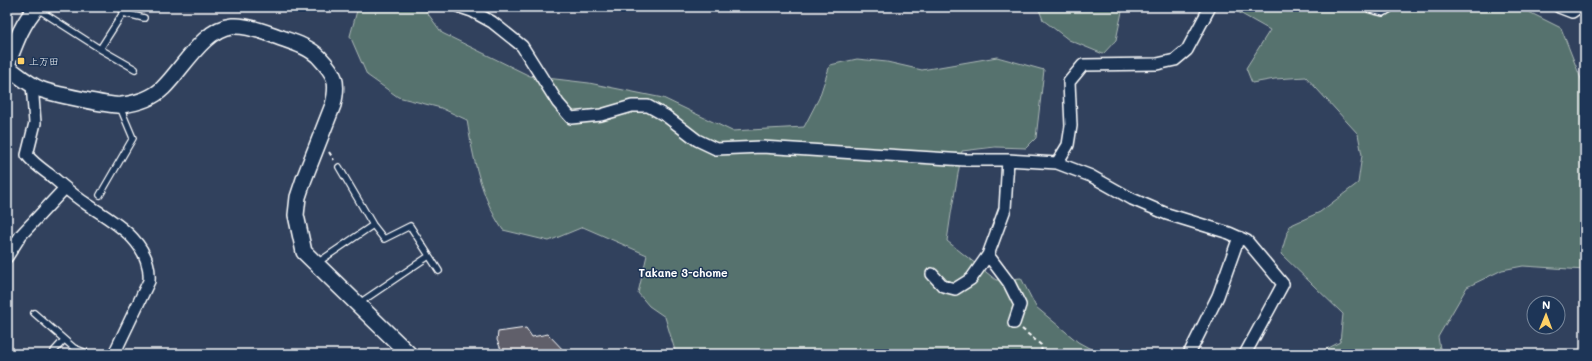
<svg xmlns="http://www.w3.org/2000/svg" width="1592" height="361" font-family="Mali,'Klee One',sans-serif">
  <rect width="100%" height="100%" fill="#31415d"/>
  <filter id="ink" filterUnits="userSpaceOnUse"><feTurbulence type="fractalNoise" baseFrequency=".025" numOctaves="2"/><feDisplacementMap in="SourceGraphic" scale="8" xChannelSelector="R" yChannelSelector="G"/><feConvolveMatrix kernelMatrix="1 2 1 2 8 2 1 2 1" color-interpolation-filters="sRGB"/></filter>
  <g filter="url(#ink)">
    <path fill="#57726e" stroke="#abb8b6" d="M 358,7 L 423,7 L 442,33 L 530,76 L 589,83 L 663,98 L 732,131 L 804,127 L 819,98 L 830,65 L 857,59 L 887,62 L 922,70 L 997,57 L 1044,70 L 1036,138 L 1026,148 L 995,147 L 962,151 L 951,214 L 947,241 L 996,280 L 1021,278 L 1036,307 L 1078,342 L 1100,354 L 676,354 L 665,317 L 649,306 L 638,293 L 647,255 L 583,227 L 549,241 L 503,230 C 481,198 473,158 467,120 L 441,108 L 398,97 L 367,75 L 350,36 Z
      M 1038,7 L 1123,7 L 1116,40 L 1103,54 L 1069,40 L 1043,20 Z
      M 1229,7 L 1519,7 L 1561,28 L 1585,89 L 1585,270 L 1523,266 L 1502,270 L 1467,287 L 1438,337 L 1441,354 L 1317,354 L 1340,342 L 1343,314 L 1281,254 L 1289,226 L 1320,212 L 1358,183 L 1362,155 L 1358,134 L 1306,77 L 1275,79 L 1252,83 L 1246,68 L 1270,30 Z"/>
    <path fill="#605e6b" stroke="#fff" d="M 526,328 L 532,337 L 548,334 L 567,354 L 503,354 L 497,340 L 498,332 Z"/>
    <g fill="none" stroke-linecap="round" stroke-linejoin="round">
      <g stroke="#fff" stroke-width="8">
        <path id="lane" d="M 36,8 L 100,49 L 135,69
          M 100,49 L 123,13 L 144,18
          M 339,167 L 373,225 L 384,239 L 410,226 L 439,271
          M 100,195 L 133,138 L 120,107
          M 317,263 L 373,225
          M 358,304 L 429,256
          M 34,313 L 74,348 L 89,354
          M 54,354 L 54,351 L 64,340"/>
      </g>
      <g stroke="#fff" stroke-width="14">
        <path id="street" d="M 460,7 L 472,11 L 492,22 L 522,46 L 558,103 L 571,118 L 601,115 L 632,106 L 648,106 L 666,116 L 697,140 L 716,149 L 762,147 L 965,160 L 1008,160 L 1057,163 L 1068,145 L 1071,126 L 1069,82 L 1083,65 L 1157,64 L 1175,60 L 1187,50 L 1210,7
          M 1371,7 L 1383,10 L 1388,7
          M 1559,7 L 1572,12 L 1579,7
          M 32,84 L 35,123 L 27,155 C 33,163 42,169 50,175 C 62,185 74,196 88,205 C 116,223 152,243 149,281 L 114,354
          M 1008,160 L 1005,209 L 988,255 L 1009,283 L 1020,305 L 1014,323
          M 1057,163 L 1091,176 L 1132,199 L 1167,214 L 1229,233 L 1247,241 L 1283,284 L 1245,354
          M 7,257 L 21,235 L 65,188
          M 932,274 L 943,286 L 955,289 L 971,279 L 988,255
          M 1189,354 L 1218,296 L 1239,237"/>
      </g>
      <g stroke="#fff" stroke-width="18">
        <path id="secondary" d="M 1583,7 L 1585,8
          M 7,65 C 15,44 22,23 37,7
          M 7,67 C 17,74 28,84 40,89 C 49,93 114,107 122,105 C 137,103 153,98 163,88 C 182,70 204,28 232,26 C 245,25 260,30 273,35 C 288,41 307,45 319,57 C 335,74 339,81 333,105 L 304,179 L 298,197 L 296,215 L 304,252 L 409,354"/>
      </g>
      <path stroke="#fff" stroke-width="2" stroke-dasharray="4 3" stroke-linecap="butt" d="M 329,152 L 334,160
        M 1022,329 L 1041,345 L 1042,354"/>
      <use href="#lane" stroke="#1d3557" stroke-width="5.5"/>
      <use href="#street" stroke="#1d3557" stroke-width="11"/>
      <use href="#secondary" stroke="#1d3557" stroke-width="15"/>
    </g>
  </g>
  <rect fill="#ffd166" stroke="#1d3557" stroke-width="1.5" x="17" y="57" width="8" height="8" rx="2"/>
  <g text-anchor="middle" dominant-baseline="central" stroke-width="3" stroke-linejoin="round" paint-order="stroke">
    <g font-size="10" fill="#fff" stroke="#1d3557" text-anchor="start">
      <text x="29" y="61">上万田</text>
    </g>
    <g font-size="11" font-weight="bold" fill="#fff" stroke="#1d3557">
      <text x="683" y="272">Takane 3-chome</text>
    </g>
  </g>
  <rect width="1592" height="361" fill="none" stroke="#1d3557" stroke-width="24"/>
  <rect x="12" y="12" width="1568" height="337" fill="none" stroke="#fff" stroke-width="1.5" filter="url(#ink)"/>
  <g transform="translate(1546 315) rotate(1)"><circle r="19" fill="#1d3557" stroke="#77869a"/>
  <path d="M0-3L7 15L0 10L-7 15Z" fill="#ffd166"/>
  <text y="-6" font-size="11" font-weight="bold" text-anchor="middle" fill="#ffffff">N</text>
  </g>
</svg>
